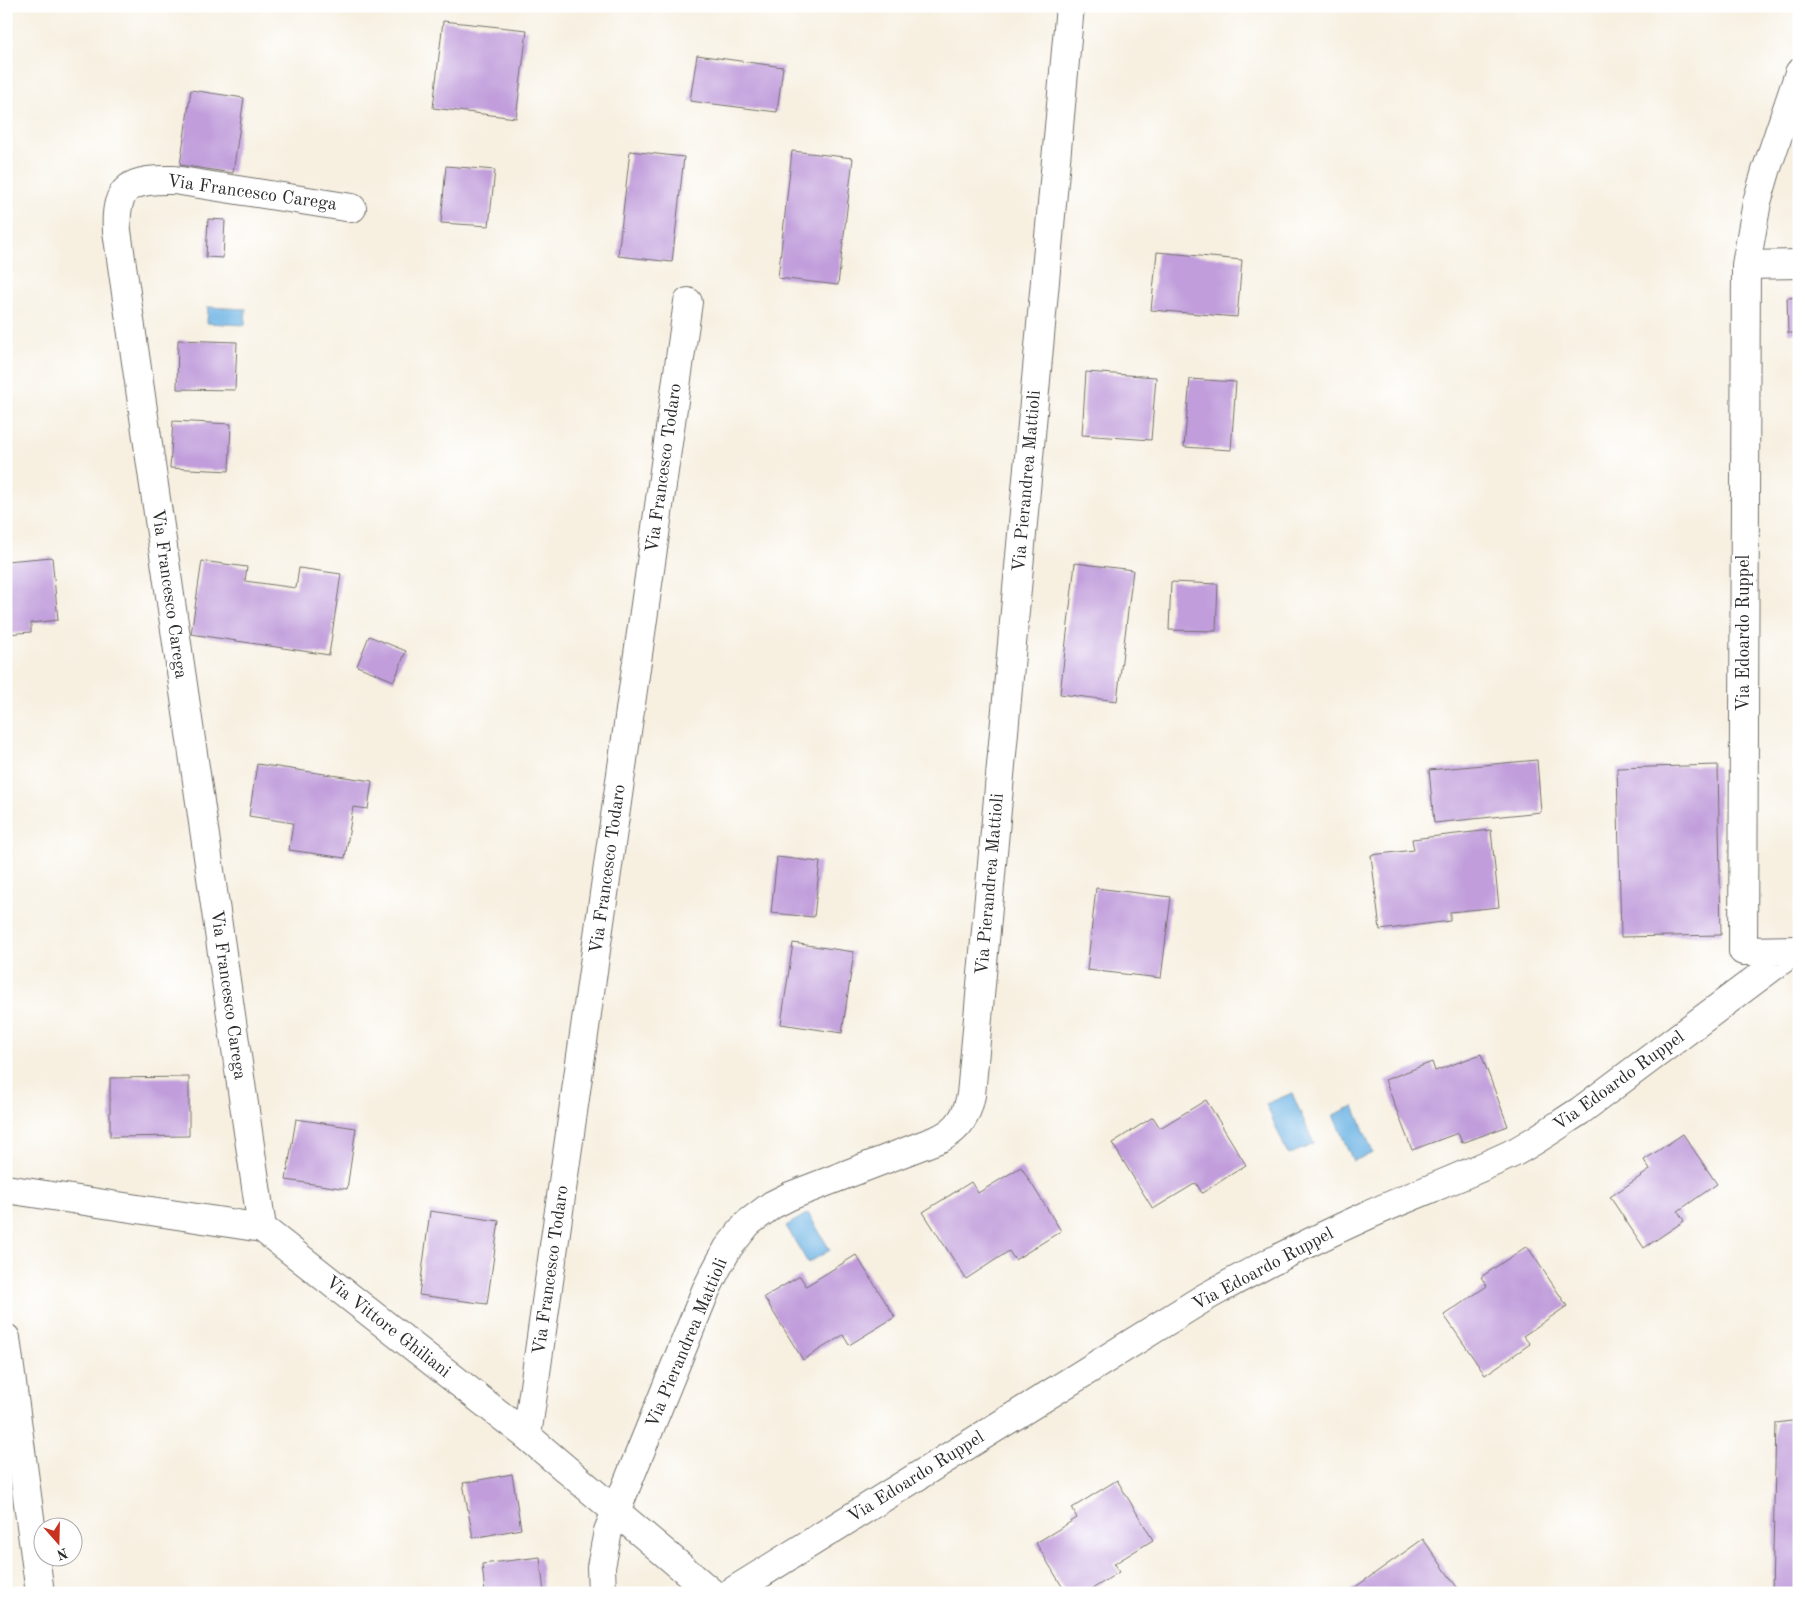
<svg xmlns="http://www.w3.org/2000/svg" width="1805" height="1599" font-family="'Old Standard TT',serif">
  <rect width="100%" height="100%" fill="#fff"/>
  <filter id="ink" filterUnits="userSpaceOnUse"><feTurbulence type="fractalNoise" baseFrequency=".02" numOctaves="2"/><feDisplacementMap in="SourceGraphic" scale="10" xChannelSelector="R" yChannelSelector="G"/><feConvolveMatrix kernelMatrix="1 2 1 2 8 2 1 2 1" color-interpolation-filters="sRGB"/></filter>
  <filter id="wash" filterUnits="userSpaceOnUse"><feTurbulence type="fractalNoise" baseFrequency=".0096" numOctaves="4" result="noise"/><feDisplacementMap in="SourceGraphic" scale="20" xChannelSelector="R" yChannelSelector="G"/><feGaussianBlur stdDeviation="1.12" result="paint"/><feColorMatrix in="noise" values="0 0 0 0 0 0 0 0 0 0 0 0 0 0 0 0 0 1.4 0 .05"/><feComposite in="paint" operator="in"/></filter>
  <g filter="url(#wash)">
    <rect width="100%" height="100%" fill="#f7f0e1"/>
    <path fill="#6db4e4" stroke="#4c7088" d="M 208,307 L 246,309 L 245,325 L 207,323 Z
      M 1292,1093 L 1314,1144 L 1288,1155 L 1266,1104 Z
      M 1354,1106 L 1373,1153 L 1353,1161 L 1333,1115 Z
      M 808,1213 L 830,1250 L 808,1263 L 786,1226 Z"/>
    <g id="blocks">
      <path fill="#c19edb" d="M 443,21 L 527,30 L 516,118 L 433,108 Z
        M 697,55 L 783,67 L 777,112 L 690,101 Z
        M 191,90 L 244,98 L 233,173 L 180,165 Z
        M 630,151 L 684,157 L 672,262 L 618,256 Z
        M 792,151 L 853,158 L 838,285 L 778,278 Z
        M 446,166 L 495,170 L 489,226 L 441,223 Z
        M 208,219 L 225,220 L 223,258 L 206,257 Z
        M 1157,252 L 1242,260 L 1237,317 L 1151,310 Z
        M 1799,297 L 1799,333 L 1788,333 L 1787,298 Z
        M 178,340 L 237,342 L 235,390 L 177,389 Z
        M 1086,372 L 1156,377 L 1151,440 L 1082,435 Z
        M 1190,379 L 1236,382 L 1231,450 L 1184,447 Z
        M 173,421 L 231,424 L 229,471 L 170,468 Z
        M 52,557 L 58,620 L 31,623 L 31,632 L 6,634 L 6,561 Z
        M 202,561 L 247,567 L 245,581 L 296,588 L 299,568 L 341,574 L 329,655 L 191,634 Z
        M 1075,563 L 1133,570 L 1117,701 L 1060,694 Z
        M 1171,582 L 1218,584 L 1216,631 L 1169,630 Z
        M 369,636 L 406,651 L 394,681 L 357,666 Z
        M 1537,760 L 1541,812 L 1434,823 L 1429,770 Z
        M 257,764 L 372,781 L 368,809 L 353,807 L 345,858 L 289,850 L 293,823 L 249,816 Z
        M 1718,765 L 1721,935 L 1621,937 L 1617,768 Z
        M 1491,830 L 1499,907 L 1450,912 L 1450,921 L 1380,930 L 1371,855 L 1414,850 L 1412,839 Z
        M 777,857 L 820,862 L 814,917 L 771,913 Z
        M 1096,888 L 1171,897 L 1161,978 L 1087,970 Z
        M 793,943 L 854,952 L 842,1033 L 781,1024 Z
        M 1481,1054 L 1508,1126 L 1462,1143 L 1458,1133 L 1412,1150 L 1385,1080 L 1432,1062 L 1435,1071 Z
        M 189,1077 L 189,1136 L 110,1137 L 110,1078 Z
        M 1206,1100 L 1246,1165 L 1202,1193 L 1196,1183 L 1153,1209 L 1112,1143 L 1153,1117 L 1160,1128 Z
        M 296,1119 L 356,1128 L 347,1189 L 286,1180 Z
        M 1683,1134 L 1717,1184 L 1678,1211 L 1684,1221 L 1644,1248 L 1610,1197 L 1650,1170 L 1644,1160 Z
        M 1021,1167 L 1061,1231 L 1015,1260 L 1009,1251 L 966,1279 L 923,1212 L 971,1182 L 978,1193 Z
        M 430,1211 L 499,1221 L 487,1304 L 419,1295 Z
        M 1527,1246 L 1567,1306 L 1523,1336 L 1530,1344 L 1485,1375 L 1444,1315 L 1487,1286 L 1481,1277 Z
        M 856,1255 L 895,1317 L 849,1345 L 843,1335 L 803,1360 L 764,1297 L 800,1276 L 806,1286 Z
        M 1799,1420 L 1799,1593 L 1772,1593 L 1776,1423 Z
        M 512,1474 L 521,1529 L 473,1538 L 463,1483 Z
        M 1117,1480 L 1153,1540 L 1114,1564 L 1119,1572 L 1086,1593 L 1066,1593 L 1036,1543 L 1077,1518 L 1072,1508 Z
        M 1423,1539 L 1461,1593 L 1347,1593 Z
        M 540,1557 L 544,1593 L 485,1593 L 482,1564 Z"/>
    </g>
  </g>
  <g filter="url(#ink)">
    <use href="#blocks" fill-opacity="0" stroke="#72706b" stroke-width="1"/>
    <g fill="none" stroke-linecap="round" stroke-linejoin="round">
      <g stroke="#72706b" stroke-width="30">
        <path id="minor" d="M 1799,73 L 1766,171 L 1757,202 L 1746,265 L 1743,951 L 1799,950
          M 1746,265 L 1799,264
          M 6,1189 L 262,1228 L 527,1436 L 712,1593
          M 262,1228 L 117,231 C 114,185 132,179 174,180 L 352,208
          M 6,1338 L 40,1593
          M 527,1436 L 688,302
          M 602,1593 L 601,1567 L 608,1531 L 706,1290 L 716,1270 L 728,1248 L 748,1223 L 772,1205 L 790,1196 L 941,1138 C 960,1128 967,1115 971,1095 L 1070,6
          M 730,1593 L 1204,1298 C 1257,1268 1311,1241 1366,1216 C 1415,1194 1465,1176 1513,1153 C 1536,1141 1558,1125 1580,1111 L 1795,950"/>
      </g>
      <use href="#minor" stroke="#fff" stroke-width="28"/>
    </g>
  </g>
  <g text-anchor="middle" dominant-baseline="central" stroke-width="5" stroke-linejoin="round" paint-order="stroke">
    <g font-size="18" fill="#2b2b2b" stroke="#fff">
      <text transform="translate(252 193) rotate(8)">Via Francesco Carega</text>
      <text transform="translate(664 468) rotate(-82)">Via Francesco Todaro</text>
      <text transform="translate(1027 481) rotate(-85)">Via Pierandrea Mattioli</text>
      <text transform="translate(169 594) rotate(82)">Via Francesco Carega</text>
      <text transform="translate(1744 633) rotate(-90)">Via Edoardo Ruppel</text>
      <text transform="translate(608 869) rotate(-82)">Via Francesco Todaro</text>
      <text transform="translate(990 884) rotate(-85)">Via Pierandrea Mattioli</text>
      <text transform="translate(228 995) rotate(82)">Via Francesco Carega</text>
      <text transform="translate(1619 1081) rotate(-36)">Via Edoardo Ruppel</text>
      <text transform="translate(1263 1269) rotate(-28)">Via Edoardo Ruppel</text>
      <text transform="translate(551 1270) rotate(-82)">Via Francesco Todaro</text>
      <text transform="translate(388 1327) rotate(38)">Via Vittore Ghiliani</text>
      <text transform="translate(687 1343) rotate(-67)">Via Pierandrea Mattioli</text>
      <text transform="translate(916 1477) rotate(-32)">Via Edoardo Ruppel</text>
    </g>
  </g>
  <rect width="1805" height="1599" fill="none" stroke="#fff" stroke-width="25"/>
  <g transform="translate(58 1542) rotate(160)"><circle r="24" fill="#ffffff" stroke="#aaaaaa"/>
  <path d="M0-4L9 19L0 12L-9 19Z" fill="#c8321e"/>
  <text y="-8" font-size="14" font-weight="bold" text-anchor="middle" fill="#2b2b2b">N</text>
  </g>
</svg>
